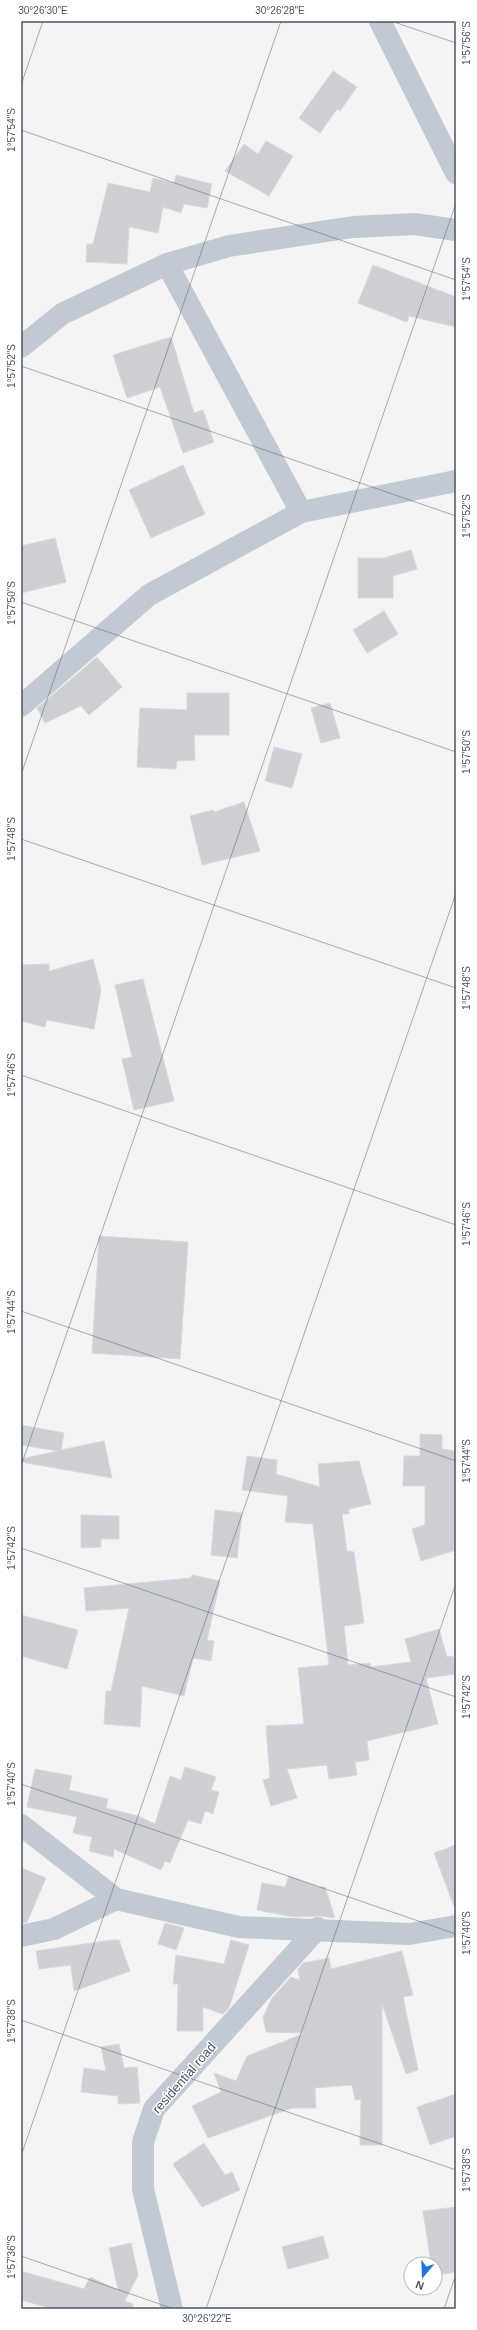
<svg xmlns="http://www.w3.org/2000/svg" width="477" height="2330" font-family="Arial,sans-serif">
  <rect width="100%" height="100%" fill="#f5f3f3"/>
  <path fill="#cdcfd5" stroke="#d7d9de" d="M 333,71 L 357,87 L 340,111 L 337,109 L 320,133 L 299,118 Z
    M 266,141 L 293,156 L 269,196 L 225,171 L 244,144 L 258,154 Z
    M 176,175 L 212,184 L 207,208 L 184,204 L 181,213 L 163,207 L 158,233 L 129,227 L 127,264 L 86,262 L 87,244 L 93,244 L 108,183 L 150,192 L 153,178 L 174,183 Z
    M 373,265 L 456,297 L 456,327 L 409,316 L 407,322 L 358,303 Z
    M 171,337 L 194,413 L 203,410 L 214,442 L 183,453 L 160,387 L 127,398 L 113,355 Z
    M 183,465 L 205,514 L 151,538 L 129,490 Z
    M 55,538 L 66,582 L 21,593 L 21,546 Z
    M 411,550 L 417,569 L 393,576 L 393,598 L 358,598 L 358,558 L 384,558 Z
    M 384,611 L 398,634 L 367,653 L 353,630 Z
    M 97,657 L 122,687 L 89,715 L 81,706 L 45,723 L 37,708 Z
    M 187,693 L 229,693 L 229,735 L 194,735 L 195,760 L 177,761 L 176,769 L 137,767 L 140,708 L 187,710 Z
    M 330,703 L 340,738 L 321,743 L 311,708 Z
    M 274,747 L 302,754 L 292,788 L 265,781 Z
    M 244,802 L 260,851 L 202,865 L 190,816 L 213,810 L 214,812 Z
    M 93,959 L 101,990 L 94,1029 L 47,1020 L 45,1027 L 21,1021 L 21,965 L 49,964 L 49,971 Z
    M 143,979 L 174,1101 L 134,1110 L 122,1059 L 132,1057 L 115,985 Z
    M 99,1236 L 188,1242 L 180,1359 L 92,1353 Z
    M 21,1425 L 64,1433 L 61,1450 L 104,1441 L 112,1478 L 21,1462 L 21,1459 L 58,1451 L 21,1445 Z
    M 420,1434 L 442,1435 L 442,1449 L 456,1451 L 456,1550 L 421,1561 L 412,1529 L 425,1525 L 425,1486 L 403,1486 L 404,1456 L 420,1456 Z
    M 247,1456 L 277,1460 L 276,1474 L 320,1487 L 318,1464 L 359,1461 L 371,1504 L 349,1509 L 349,1514 L 342,1514 L 347,1551 L 354,1552 L 364,1623 L 344,1626 L 348,1665 L 370,1663 L 371,1667 L 411,1662 L 405,1639 L 439,1629 L 447,1657 L 453,1656 L 456,1674 L 426,1678 L 438,1724 L 367,1741 L 369,1760 L 355,1762 L 357,1775 L 329,1779 L 327,1765 L 287,1769 L 297,1798 L 271,1806 L 263,1780 L 270,1778 L 266,1726 L 304,1724 L 298,1668 L 329,1665 L 313,1524 L 285,1522 L 288,1496 L 242,1490 Z
    M 215,1510 L 242,1513 L 237,1558 L 211,1555 Z
    M 81,1515 L 119,1516 L 119,1539 L 101,1539 L 101,1547 L 81,1548 Z
    M 192,1575 L 220,1581 L 207,1640 L 214,1641 L 211,1661 L 193,1658 L 184,1696 L 142,1686 L 140,1727 L 104,1724 L 106,1691 L 111,1691 L 129,1608 L 86,1611 L 84,1588 L 191,1578 Z
    M 21,1615 L 78,1630 L 67,1669 L 21,1656 Z
    M 185,1767 L 216,1777 L 211,1790 L 219,1792 L 213,1814 L 205,1811 L 201,1824 L 188,1820 L 170,1863 L 165,1861 L 161,1870 L 114,1849 L 113,1857 L 89,1851 L 92,1837 L 73,1833 L 77,1817 L 27,1807 L 35,1769 L 72,1776 L 69,1790 L 108,1799 L 106,1808 L 138,1816 L 155,1824 L 170,1776 L 181,1780 Z
    M 456,1845 L 456,1906 L 454,1906 L 434,1853 Z
    M 21,1868 L 46,1878 L 27,1922 L 21,1923 Z
    M 289,1876 L 318,1887 L 325,1887 L 335,1918 L 320,1916 L 293,1917 L 257,1910 L 262,1883 L 285,1887 Z
    M 165,1923 L 184,1928 L 176,1950 L 158,1944 Z
    M 112,1940 L 119,1940 L 130,1971 L 74,1991 L 71,1965 L 39,1969 L 36,1951 Z
    M 231,1940 L 249,1945 L 229,2008 L 223,2014 L 203,2007 L 203,2031 L 177,2031 L 178,1984 L 173,1984 L 176,1955 L 224,1964 Z
    M 402,1951 L 413,1995 L 403,1997 L 418,2070 L 406,2074 L 382,2004 L 382,2145 L 360,2145 L 361,2099 L 355,2100 L 352,2085 L 315,2088 L 316,2108 L 292,2108 L 208,2138 L 192,2106 L 221,2092 L 214,2073 L 236,2081 L 247,2056 L 305,2033 L 266,2032 L 263,2017 L 272,1998 L 291,1977 L 300,1980 L 298,1969 L 303,1963 L 329,1958 L 331,1969 Z
    M 119,2044 L 124,2068 L 137,2067 L 140,2103 L 118,2104 L 118,2096 L 81,2092 L 84,2068 L 106,2071 L 101,2047 Z
    M 456,2094 L 456,2136 L 430,2145 L 417,2107 Z
    M 204,2143 L 225,2175 L 232,2172 L 240,2190 L 202,2207 L 173,2164 Z
    M 456,2207 L 456,2272 L 435,2275 L 435,2264 L 431,2264 L 423,2211 Z
    M 323,2236 L 329,2258 L 288,2269 L 282,2247 Z
    M 131,2243 L 138,2275 L 125,2301 L 133,2304 L 132,2309 L 53,2309 L 21,2300 L 21,2271 L 84,2289 L 90,2277 L 118,2290 L 109,2248 Z"/>
  <g fill="none" stroke-linecap="round" stroke-linejoin="round">
    <path stroke="#c1cad2" stroke-width="22" d="M 380,21 L 456,173
      M 167,264 L 301,512
      M 21,347 L 62,314 L 167,264 L 229,246 L 353,227 L 414,224 L 456,230
      M 21,706 L 149,595 L 301,512 L 456,481
      M 21,1825 L 116,1899 L 239,1927 L 409,1934 L 456,1926
      M 21,1936 L 54,1929 L 116,1899
      M 172,2309 L 143,2189 L 143,2142 L 154,2109 L 318,1928"/>
  </g>
  <path fill="none" stroke="#4a5661" stroke-width="1" stroke-opacity="0.45" d="M 391,21 L 456,43M 21,85 L 43,21M 21,130 L 456,280M 21,366 L 456,516M 21,602 L 456,752M 21,775 L 281,21M 21,839 L 456,988M 21,1075 L 456,1225M 21,1311 L 456,1461M 21,1466 L 456,203M 21,1548 L 456,1697M 21,1784 L 456,1934M 21,2020 L 456,2170M 21,2156 L 456,893M 21,2256 L 174,2309M 206,2309 L 456,1583M 444,2309 L 456,2274"/>
  <g text-anchor="middle" dominant-baseline="central" stroke-width="3" stroke-linejoin="round" paint-order="stroke">
    <g font-size="13" fill="#4a5661" stroke="#fff">
      <text transform="translate(184 2078) rotate(-49)">residential road</text>
    </g>
  </g>
  <rect width="477" height="2330" fill="none" stroke="#ffffff" stroke-width="44"/>
  <g transform="translate(423 2276) rotate(199)"><circle r="19" fill="#ffffff" stroke="#b7bbc0"/>
  <path d="M0-3L7 15L0 10L-7 15Z" fill="#1a73e8"/>
  <text y="-6" font-size="11" font-weight="bold" text-anchor="middle" fill="#4a5661">N</text>
  </g>
  <rect x="22" y="22" width="433" height="2286" fill="none" stroke="#4a5661" stroke-width="1.5"/>
  <g font-size="10" text-anchor="middle" fill="#4a5661">
    <text x="43" y="14">30°26'30"E</text>
    <text x="280" y="14">30°26'28"E</text>
    <text transform="translate(466 43) rotate(-90)" y="4">1°57'56"S</text>
    <text transform="translate(11 130) rotate(-90)" y="4">1°57'54"S</text>
    <text transform="translate(466 279) rotate(-90)" y="4">1°57'54"S</text>
    <text transform="translate(11 366) rotate(-90)" y="4">1°57'52"S</text>
    <text transform="translate(466 516) rotate(-90)" y="4">1°57'52"S</text>
    <text transform="translate(11 603) rotate(-90)" y="4">1°57'50"S</text>
    <text transform="translate(466 752) rotate(-90)" y="4">1°57'50"S</text>
    <text transform="translate(11 839) rotate(-90)" y="4">1°57'48"S</text>
    <text transform="translate(466 988) rotate(-90)" y="4">1°57'48"S</text>
    <text transform="translate(11 1075) rotate(-90)" y="4">1°57'46"S</text>
    <text transform="translate(466 1224) rotate(-90)" y="4">1°57'46"S</text>
    <text transform="translate(11 1312) rotate(-90)" y="4">1°57'44"S</text>
    <text transform="translate(466 1461) rotate(-90)" y="4">1°57'44"S</text>
    <text transform="translate(11 1548) rotate(-90)" y="4">1°57'42"S</text>
    <text transform="translate(466 1697) rotate(-90)" y="4">1°57'42"S</text>
    <text transform="translate(11 1784) rotate(-90)" y="4">1°57'40"S</text>
    <text transform="translate(466 1933) rotate(-90)" y="4">1°57'40"S</text>
    <text transform="translate(11 2021) rotate(-90)" y="4">1°57'38"S</text>
    <text transform="translate(466 2170) rotate(-90)" y="4">1°57'38"S</text>
    <text transform="translate(11 2257) rotate(-90)" y="4">1°57'36"S</text>
    <text x="207" y="2322">30°26'22"E</text>
  </g>
</svg>
